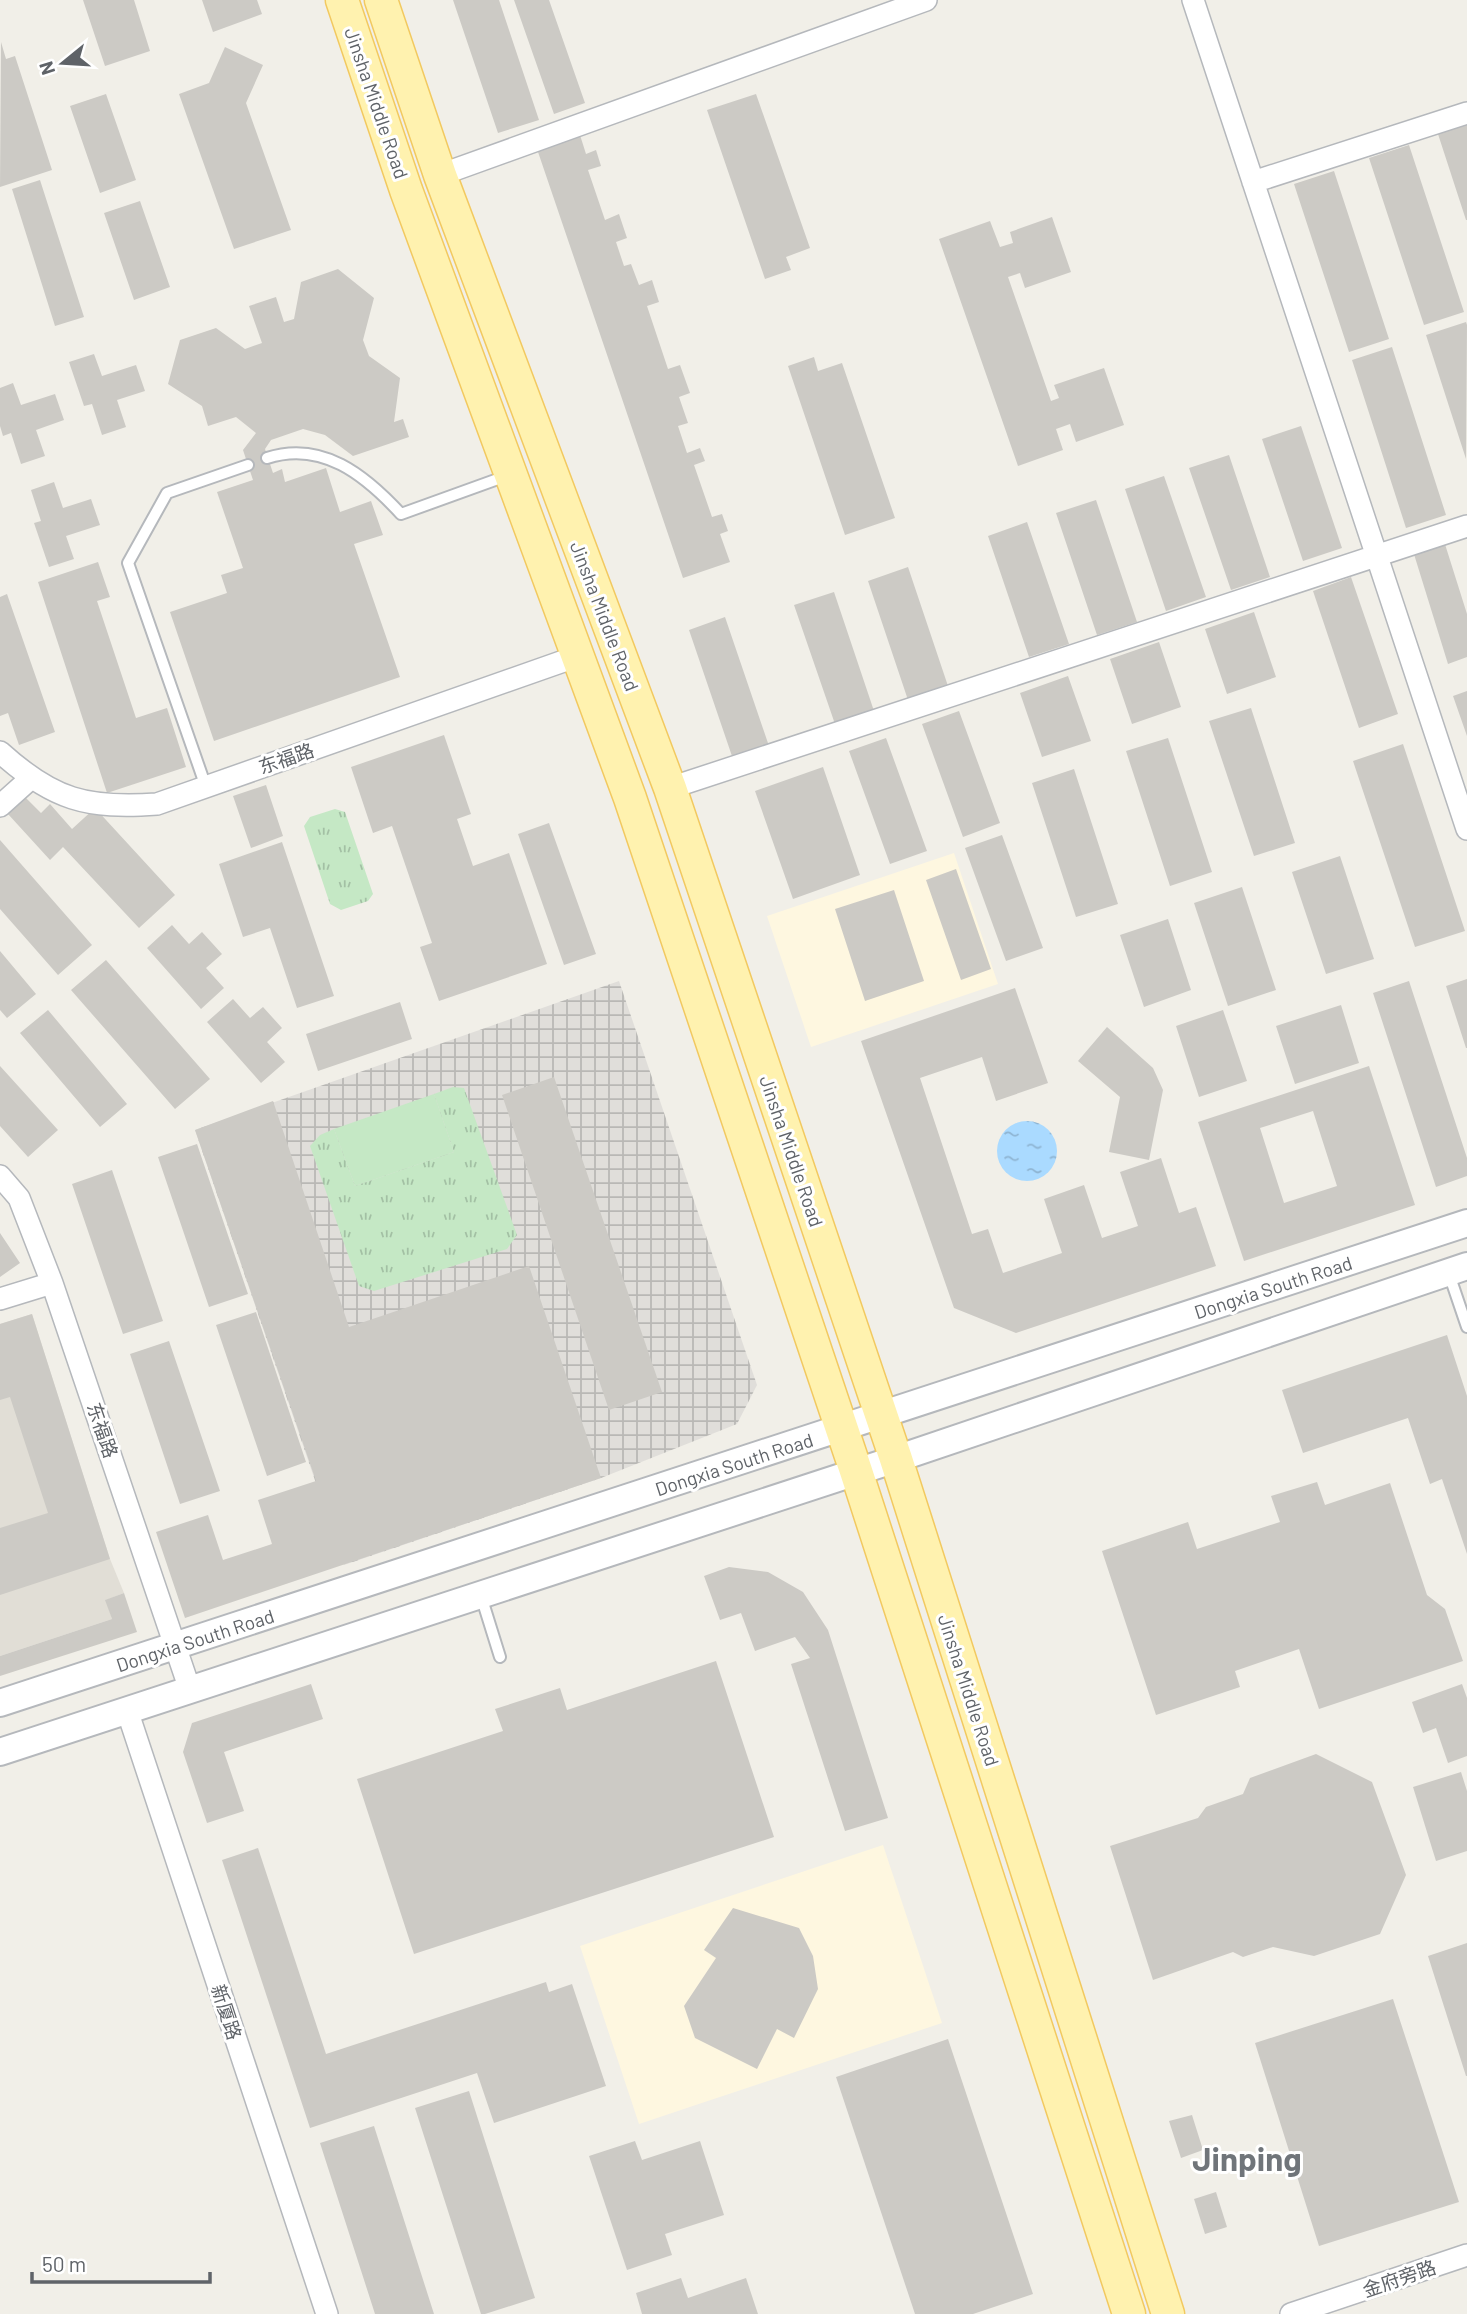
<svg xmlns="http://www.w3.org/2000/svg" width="1467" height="2314" font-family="Barlow,'Noto Sans SC',sans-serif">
  <defs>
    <pattern id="industrial-grid" width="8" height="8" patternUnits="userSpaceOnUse" patternTransform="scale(1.75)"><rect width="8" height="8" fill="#e0deda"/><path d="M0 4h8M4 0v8" fill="none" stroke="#b9b8b5"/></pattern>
    <pattern id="grass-tufts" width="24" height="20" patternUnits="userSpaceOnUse" patternTransform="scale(1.75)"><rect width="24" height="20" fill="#c5e8c5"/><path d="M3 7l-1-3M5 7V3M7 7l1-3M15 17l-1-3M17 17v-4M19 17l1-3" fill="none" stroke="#a3c0a4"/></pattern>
    <pattern id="water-ripples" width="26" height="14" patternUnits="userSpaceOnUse" patternTransform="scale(1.75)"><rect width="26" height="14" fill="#aadaff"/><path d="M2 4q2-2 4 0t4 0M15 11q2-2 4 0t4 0" fill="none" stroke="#8eb4d2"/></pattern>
  </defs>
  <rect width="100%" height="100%" fill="#f1efe8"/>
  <path fill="#fef7e0" d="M 954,853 L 998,984 L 811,1047 L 767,916 Z
    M 883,1845 L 942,2023 L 639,2124 L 580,1946 Z"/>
  <path fill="url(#industrial-grid)" d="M 619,981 L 757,1385 L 737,1424 L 601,1478 L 344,1565 L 195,1130 Z"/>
  <path fill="#e1ded6" d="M 32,1314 L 110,1559 L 124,1593 L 106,1600 L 112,1619 L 0,1656 L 0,1324 Z"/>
  <path fill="url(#grass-tufts)" d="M 335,809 L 345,812 L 373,894 L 368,901 L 341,910 L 330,904 L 304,826 L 310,817 Z
    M 453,1087 L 464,1088 L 517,1235 L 507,1249 L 374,1291 L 359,1286 L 310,1146 L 320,1135 L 334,1129 L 355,1186 L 454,1152 L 434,1094 Z"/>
  <path fill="#c5e8c5" d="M 434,1094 L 454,1152 L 355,1186 L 334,1129 Z"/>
  <path fill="url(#water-ripples)" d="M997 1151a30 30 0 1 1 60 0a30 30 0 1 1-60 0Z"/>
  <path fill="#cccac5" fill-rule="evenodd" d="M 83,0 L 134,0 L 150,51 L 105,66 Z
    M 202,0 L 257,0 L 262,14 L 213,32 Z
    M 453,0 L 499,0 L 539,120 L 498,133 Z
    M 514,0 L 549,0 L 585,103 L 554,114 Z
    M 1,42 L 6,59 L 15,56 L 52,170 L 0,187 Z
    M 225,47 L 263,65 L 246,103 L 291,230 L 234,249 L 179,94 L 209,83 Z
    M 106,94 L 136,180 L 100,193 L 70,106 Z
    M 756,94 L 810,248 L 786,257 L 791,270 L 765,279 L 707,110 Z
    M 1467,122 L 1467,220 L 1466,220 L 1437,131 Z
    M 580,135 L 586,154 L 596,150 L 601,166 L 588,170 L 605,220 L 619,214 L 627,238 L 616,242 L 624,266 L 631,264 L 639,285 L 652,280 L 659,302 L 647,306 L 668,369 L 680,365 L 690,393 L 679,397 L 688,423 L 678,426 L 687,453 L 700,448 L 705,461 L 694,465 L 712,517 L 722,514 L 728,531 L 720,534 L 730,562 L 683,578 L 537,149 Z
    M 1409,145 L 1464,312 L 1424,325 L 1369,158 Z
    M 1334,171 L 1389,339 L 1349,352 L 1294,184 Z
    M 40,180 L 84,317 L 55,326 L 12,189 Z
    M 140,201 L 170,287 L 134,300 L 104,213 Z
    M 1052,217 L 1071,272 L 1025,288 L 1020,273 L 1008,277 L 1051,401 L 1059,398 L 1054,385 L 1104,368 L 1124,425 L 1076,442 L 1070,424 L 1056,429 L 1063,450 L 1018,466 L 939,239 L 990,221 L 1000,247 L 1013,243 L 1010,232 Z
    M 338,269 L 374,298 L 363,340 L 369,356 L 400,378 L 394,422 L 403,419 L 409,437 L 353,456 L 325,435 L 303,429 L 271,440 L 265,449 L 273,473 L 282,469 L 285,482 L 326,468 L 340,512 L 371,501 L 383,535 L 354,544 L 400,677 L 214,741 L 170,612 L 227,593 L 221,575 L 243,568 L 217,492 L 253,480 L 243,450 L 256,433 L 236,417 L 208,426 L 202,406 L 168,384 L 180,340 L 216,328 L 245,349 L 262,343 L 249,306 L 276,297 L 284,322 L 294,319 L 301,282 Z
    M 1466,322 L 1467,325 L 1466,459 L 1426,335 Z
    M 1392,347 L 1446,515 L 1406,528 L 1352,360 Z
    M 94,354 L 102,376 L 136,365 L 145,391 L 117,400 L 126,427 L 102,435 L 92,404 L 84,406 L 69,362 Z
    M 814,357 L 818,371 L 842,363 L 895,518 L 845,535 L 788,366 Z
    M 13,383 L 21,405 L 55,394 L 64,420 L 36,430 L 45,456 L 21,464 L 11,433 L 3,436 L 0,426 L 0,388 Z
    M 1301,426 L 1342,548 L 1303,561 L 1262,439 Z
    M 1229,455 L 1270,577 L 1231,590 L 1189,468 Z
    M 1164,476 L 1206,597 L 1166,611 L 1125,489 Z
    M 54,482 L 63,508 L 91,499 L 100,525 L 66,536 L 74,559 L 49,567 L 34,523 L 41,521 L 31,490 Z
    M 1096,500 L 1137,622 L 1097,635 L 1056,513 Z
    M 1027,522 L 1069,644 L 1029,657 L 988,536 Z
    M 1444,541 L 1467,614 L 1467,657 L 1448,664 L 1413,551 Z
    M 98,562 L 110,597 L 97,601 L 136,718 L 167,708 L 186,767 L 107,793 L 38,582 Z
    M 908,567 L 949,689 L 909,703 L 868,581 Z
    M 1351,577 L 1398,714 L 1359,728 L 1313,591 Z
    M 834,592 L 875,714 L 836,727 L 794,605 Z
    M 7,594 L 55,732 L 19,745 L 8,713 L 0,716 L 0,597 Z
    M 1254,612 L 1276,677 L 1227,694 L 1205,629 Z
    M 725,617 L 770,749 L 734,762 L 689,630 Z
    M 1159,642 L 1181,707 L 1132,724 L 1110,659 Z
    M 1068,676 L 1091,741 L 1042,757 L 1020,693 Z
    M 1467,691 L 1467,736 L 1453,696 Z
    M 1251,708 L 1295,843 L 1254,856 L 1209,721 Z
    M 959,711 L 1000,823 L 963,837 L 922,724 Z
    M 444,735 L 471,814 L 457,819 L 473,866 L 509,853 L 547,964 L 439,1001 L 420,947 L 432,943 L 392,826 L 373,833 L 351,767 Z
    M 886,738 L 927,851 L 890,864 L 849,751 Z
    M 1168,738 L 1212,872 L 1170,886 L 1126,751 Z
    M 1403,744 L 1465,931 L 1415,947 L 1353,761 Z
    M 823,767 L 860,875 L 793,899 L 755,791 Z
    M 1074,769 L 1118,904 L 1076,917 L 1032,783 Z
    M 266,785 L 283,836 L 251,848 L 233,796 Z
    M 26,798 L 41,813 L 50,804 L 72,829 L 95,808 L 175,895 L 139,928 L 63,847 L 50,860 L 8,814 Z
    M 549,823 L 596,954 L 564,965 L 518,834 Z
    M 1002,835 L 1043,948 L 1006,961 L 965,848 Z
    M 0,840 L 92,945 L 58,975 L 0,909 Z
    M 282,842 L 334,996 L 297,1008 L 270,928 L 243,937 L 219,864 Z
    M 1340,856 L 1374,959 L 1326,974 L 1292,872 Z
    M 956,869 L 991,969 L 961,980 L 926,880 Z
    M 1242,887 L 1276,990 L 1228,1006 L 1194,903 Z
    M 894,890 L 924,981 L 865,1001 L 835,909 Z
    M 1168,919 L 1191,990 L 1144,1007 L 1120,935 Z
    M 172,925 L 189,944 L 202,932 L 222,954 L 206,968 L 224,988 L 201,1009 L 147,948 Z
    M 0,951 L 36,994 L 7,1018 L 0,1010 Z
    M 106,960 L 210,1079 L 175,1109 L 71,990 Z
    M 1467,979 L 1467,1048 L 1466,1048 L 1446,986 Z
    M 1409,981 L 1467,1158 L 1467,1176 L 1436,1187 L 1373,993 Z
    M 1015,988 L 1048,1083 L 996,1101 L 982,1057 L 920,1078 L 972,1234 L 988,1229 L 1003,1273 L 1062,1253 L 1044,1199 L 1084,1185 L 1102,1238 L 1138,1226 L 1120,1172 L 1161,1158 L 1179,1213 L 1196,1207 L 1216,1266 L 1016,1333 L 954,1308 L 861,1041 Z
    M 233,999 L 250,1018 L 263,1007 L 282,1028 L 267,1042 L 285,1062 L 261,1083 L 207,1022 Z
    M 400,1002 L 412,1039 L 318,1071 L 306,1034 Z
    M 1341,1005 L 1359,1063 L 1295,1084 L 1276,1026 Z
    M 48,1010 L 127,1104 L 100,1127 L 20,1033 Z
    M 1223,1010 L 1247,1081 L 1199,1097 L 1176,1026 Z
    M 1107,1027 L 1153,1068 L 1163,1090 L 1149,1160 L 1109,1152 L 1120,1097 L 1078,1061 Z
    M 0,1066 L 58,1130 L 28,1157 L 0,1126 Z
    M 1369,1066 L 1415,1205 L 1244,1261 L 1198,1122 ZM 1313,1111 L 1337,1186 L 1284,1203 L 1260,1128 Z
    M 554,1077 L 662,1392 L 609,1410 L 502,1095 Z
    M 273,1101 L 349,1327 L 529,1266 L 601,1478 L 185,1618 L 156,1532 L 208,1515 L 223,1560 L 272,1544 L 258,1500 L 316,1481 L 195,1130 Z
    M 197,1144 L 248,1294 L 209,1307 L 158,1157 Z
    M 112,1170 L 163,1321 L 123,1334 L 72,1184 Z
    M 0,1233 L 20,1263 L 0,1277 Z
    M 256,1312 L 306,1462 L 267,1476 L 216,1325 Z
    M 32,1314 L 110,1559 L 0,1595 L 0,1528 L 48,1513 L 10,1397 L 0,1400 L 0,1324 Z
    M 1447,1335 L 1467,1396 L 1467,1554 L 1442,1479 L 1430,1484 L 1408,1418 L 1303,1453 L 1282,1390 Z
    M 169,1341 L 220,1491 L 180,1504 L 130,1354 Z
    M 1317,1482 L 1325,1505 L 1390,1483 L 1427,1595 L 1445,1609 L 1463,1661 L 1319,1709 L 1299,1649 L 1235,1671 L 1240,1687 L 1156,1715 L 1102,1551 L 1188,1522 L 1197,1549 L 1280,1522 L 1271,1496 Z
    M 729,1567 L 768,1572 L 803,1592 L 828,1630 L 888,1818 L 845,1831 L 791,1664 L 810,1658 L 795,1637 L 755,1651 L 741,1613 L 720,1620 L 704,1576 Z
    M 124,1593 L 137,1632 L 0,1676 L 0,1656 L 112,1619 L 105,1600 Z
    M 716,1661 L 774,1837 L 414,1954 L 357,1779 L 503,1731 L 495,1709 L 560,1688 L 567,1710 Z
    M 311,1684 L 323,1719 L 224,1752 L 244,1811 L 207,1823 L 183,1752 L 192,1723 Z
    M 1462,1684 L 1467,1698 L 1467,1756 L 1448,1763 L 1436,1728 L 1423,1733 L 1412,1702 Z
    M 1316,1754 L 1372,1782 L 1406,1875 L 1380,1934 L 1314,1956 L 1273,1947 L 1243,1957 L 1233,1952 L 1153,1980 L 1110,1846 L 1198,1818 L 1206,1807 L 1243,1794 L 1250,1778 Z
    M 1461,1772 L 1467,1791 L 1467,1851 L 1436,1861 L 1413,1787 Z
    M 258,1848 L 326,2054 L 546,1982 L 549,1992 L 572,1984 L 606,2086 L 494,2123 L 477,2073 L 310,2128 L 222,1860 Z
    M 733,1908 L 799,1928 L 813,1956 L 818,1989 L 794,2038 L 777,2029 L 757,2069 L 695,2038 L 684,2006 L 716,1958 L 704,1950 Z
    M 1467,1943 L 1467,2076 L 1466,2076 L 1428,1956 Z
    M 1393,1999 L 1459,2202 L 1319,2246 L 1255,2043 Z
    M 948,2039 L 1033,2294 L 973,2314 L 915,2314 L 836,2077 Z
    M 469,2091 L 535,2298 L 485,2314 L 481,2314 L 415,2108 Z
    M 1192,2115 L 1203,2150 L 1181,2158 L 1169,2121 Z
    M 374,2126 L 434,2314 L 375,2314 L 320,2143 Z
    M 635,2141 L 642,2160 L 700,2141 L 724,2215 L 665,2234 L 672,2255 L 627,2270 L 589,2156 Z
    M 1216,2192 L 1227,2227 L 1205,2234 L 1194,2199 Z
    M 681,2278 L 688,2298 L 746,2278 L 758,2314 L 642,2314 L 636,2293 Z"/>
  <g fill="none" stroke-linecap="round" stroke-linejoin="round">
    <g stroke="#b5b8bc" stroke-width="14">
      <path id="service" d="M 267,458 C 322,440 365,475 401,514 L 509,475
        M 206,787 L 128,563 L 167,493 L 248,465
        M 1449,1274 L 1467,1327
        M 481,1596 L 500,1657"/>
    </g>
    <g stroke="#b5b8bc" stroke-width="24">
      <path id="minor" d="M 1193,0 L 1467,829
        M 440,175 L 926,0
        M 1253,182 L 1467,113
        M 0,752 C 53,800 87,809 157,804 L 578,656
        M 670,788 L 1467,526
        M 0,806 L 30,779
        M 0,1176 L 19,1198 L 52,1283 L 190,1690
        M 0,1299 L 52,1283
        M 127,1710 L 327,2314
        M 1291,2314 L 1467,2255"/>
    </g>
    <g stroke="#b5b8bc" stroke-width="30">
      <path id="tertiary" d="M 0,1703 L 1467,1223
        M 0,1752 L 896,1459 L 1467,1266"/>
    </g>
    <g stroke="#f2c960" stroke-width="35">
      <path id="primary" d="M 342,0 L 406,190 L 630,798 L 856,1471 L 1129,2314
        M 381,0 L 440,175 L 670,788 L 896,1459 L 1168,2314"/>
    </g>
    <use href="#service" stroke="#fff" stroke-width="10"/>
    <use href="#minor" stroke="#fff" stroke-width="21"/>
    <use href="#tertiary" stroke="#fff" stroke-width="26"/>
    <use href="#primary" stroke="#fff2af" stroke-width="32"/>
  </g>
  <g text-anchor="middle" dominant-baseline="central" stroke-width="6" stroke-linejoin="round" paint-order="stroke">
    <g font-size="19" fill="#5f6368" stroke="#fff">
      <text transform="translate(377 103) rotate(71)">Jinsha Middle Road</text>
      <text transform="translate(605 616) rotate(69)">Jinsha Middle Road</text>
      <text transform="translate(286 758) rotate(-19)">东福路</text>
      <text transform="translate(792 1151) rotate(71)">Jinsha Middle Road</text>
      <text transform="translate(1273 1287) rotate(-18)">Dongxia South Road</text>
      <text transform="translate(103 1430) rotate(71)">东福路</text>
      <text transform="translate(734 1464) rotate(-18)">Dongxia South Road</text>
      <text transform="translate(195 1640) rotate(-18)">Dongxia South Road</text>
      <text transform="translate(969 1690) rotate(72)">Jinsha Middle Road</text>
      <text transform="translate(227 2012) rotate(72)">新厦路</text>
      <text transform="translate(1399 2278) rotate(-19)">金府旁路</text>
    </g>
    <g font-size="33" font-weight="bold" fill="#70757a" stroke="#fff">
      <text x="1247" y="2158">Jinping</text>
    </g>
  </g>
  <g transform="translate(63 63) rotate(252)" stroke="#ffffff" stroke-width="5" paint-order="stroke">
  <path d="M0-5L12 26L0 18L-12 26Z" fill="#5f6368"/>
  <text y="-10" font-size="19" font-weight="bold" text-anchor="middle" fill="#5f6368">N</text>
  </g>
  <path d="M32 2272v10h178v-10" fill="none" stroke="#5f6368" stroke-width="3.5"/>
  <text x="42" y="2272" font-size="21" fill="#5f6368" stroke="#ffffff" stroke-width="5" paint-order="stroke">50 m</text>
</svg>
